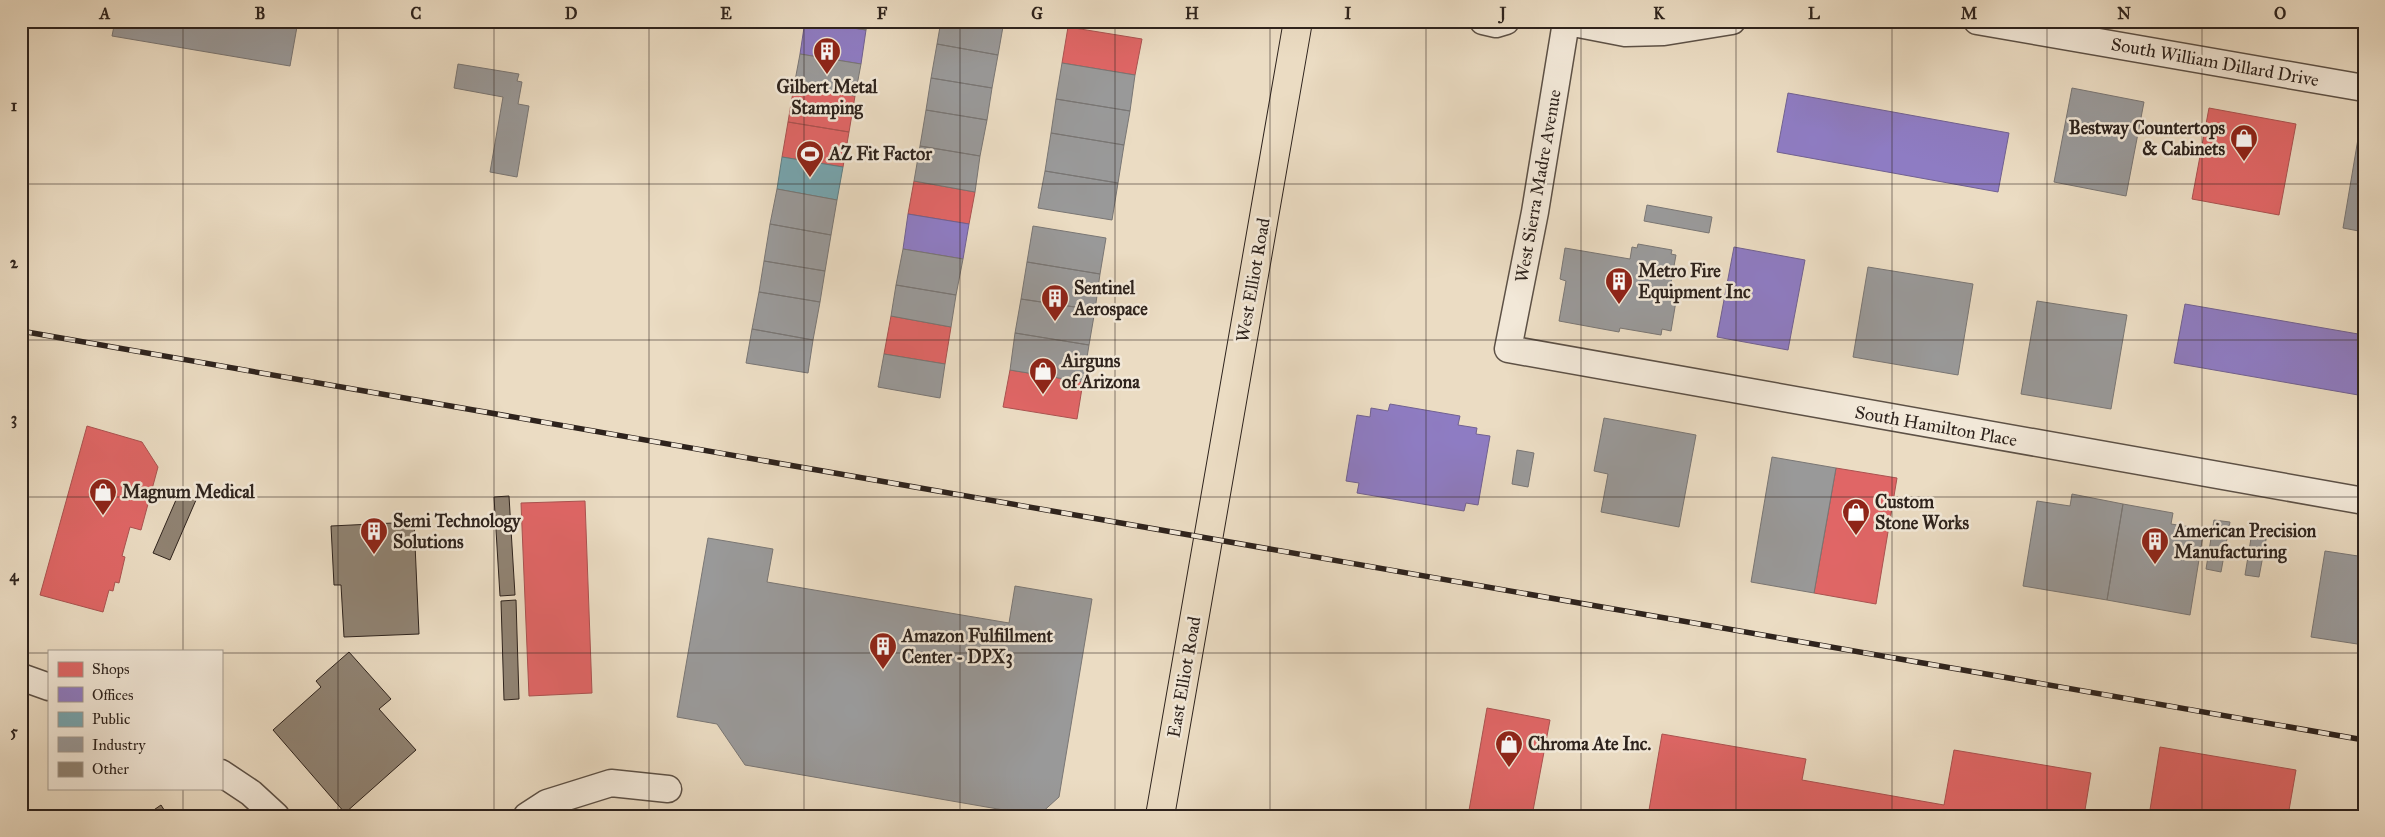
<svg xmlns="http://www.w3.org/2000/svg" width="2385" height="837" font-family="'IM FELL Great Primer',serif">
  <rect width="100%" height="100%" fill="#ebdcc3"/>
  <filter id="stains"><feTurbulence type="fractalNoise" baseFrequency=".004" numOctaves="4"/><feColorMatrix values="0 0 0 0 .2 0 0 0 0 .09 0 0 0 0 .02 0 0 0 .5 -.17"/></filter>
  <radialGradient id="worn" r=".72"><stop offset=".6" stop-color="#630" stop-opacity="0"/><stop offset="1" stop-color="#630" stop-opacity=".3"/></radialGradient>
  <path fill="#e06666" stroke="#ab5250" d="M 1068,27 L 1142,39 L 1135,75 L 1062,63 Z
    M 794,86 L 855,96 L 849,132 L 788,122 Z
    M 2209,108 L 2296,124 L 2279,215 L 2192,199 Z
    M 788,122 L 849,132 L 843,167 L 782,157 Z
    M 914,181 L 975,192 L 969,224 L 908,214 Z
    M 891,316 L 951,327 L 945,364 L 884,354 Z
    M 1010,370 L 1083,382 L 1077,419 L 1003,407 Z
    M 87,426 L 142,442 L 158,467 L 141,530 L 130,527 L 122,556 L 125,557 L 119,583 L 115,582 L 113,591 L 109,590 L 103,612 L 40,595 Z
    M 1836,468 L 1897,478 L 1876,604 L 1814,593 Z
    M 585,501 L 592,693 L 529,696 L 521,503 Z
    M 1487,708 L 1550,720 L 1532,816 L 1468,816 Z
    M 1662,734 L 1806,759 L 1802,780 L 1944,805 L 1954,750 L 2091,773 L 2084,816 L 1648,816 Z
    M 2160,747 L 2296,770 L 2288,816 L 2149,816 Z"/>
  <path fill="#8e7cc3" stroke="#716191" d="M 805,21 L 866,30 L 861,64 L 800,54 Z
    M 1788,93 L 2009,133 L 1998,192 L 1777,152 Z
    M 908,214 L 969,224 L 963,259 L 903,249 Z
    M 1734,247 L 1805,260 L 1788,350 L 1717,337 Z
    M 2185,304 L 2364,335 L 2364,396 L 2174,363 Z
    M 1390,404 L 1460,416 L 1458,425 L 1477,428 L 1476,434 L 1490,436 L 1478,505 L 1466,503 L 1464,511 L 1357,493 L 1359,483 L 1346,481 L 1357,415 L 1370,417 L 1371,408 L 1388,411 Z"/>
  <path fill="#76a5af" stroke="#607e83" d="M 782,157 L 843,167 L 837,200 L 777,189 Z"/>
  <path fill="#999" stroke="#797674" d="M 115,21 L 298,21 L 290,66 L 112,36 Z
    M 813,21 L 868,21 L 866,30 Z
    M 941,21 L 1004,21 L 998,55 L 937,44 Z
    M 937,44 L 998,55 L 992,88 L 931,78 Z
    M 800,54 L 861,64 L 855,96 L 794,86 Z
    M 1062,63 L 1135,75 L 1130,111 L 1056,99 Z
    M 458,64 L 519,74 L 517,81 L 522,82 L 518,104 L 529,106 L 517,177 L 490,172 L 503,97 L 454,88 Z
    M 931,78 L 992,88 L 987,120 L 926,110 Z
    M 2072,88 L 2144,102 L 2126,196 L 2054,182 Z
    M 1056,99 L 1130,111 L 1124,145 L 1051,133 Z
    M 926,110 L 987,120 L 980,156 L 920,146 Z
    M 1051,133 L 1124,145 L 1118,183 L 1045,171 Z
    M 2359,133 L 2364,134 L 2364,232 L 2343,228 Z
    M 920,146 L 980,156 L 975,192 L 914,181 Z
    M 1045,171 L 1118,183 L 1112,220 L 1038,208 Z
    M 777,189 L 837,200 L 831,235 L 770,224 Z
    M 1647,205 L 1712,217 L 1709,233 L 1644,221 Z
    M 770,224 L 831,235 L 825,271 L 764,261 Z
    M 1033,226 L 1106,238 L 1100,274 L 1027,262 Z
    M 1638,244 L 1672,250 L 1671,254 L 1676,255 L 1670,288 L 1678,289 L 1671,331 L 1662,329 L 1661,335 L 1620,328 L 1619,332 L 1559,321 L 1566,281 L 1560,279 L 1565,248 L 1630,259 L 1632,247 L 1637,248 Z
    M 903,249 L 963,259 L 956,295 L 896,285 Z
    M 764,261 L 825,271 L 820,302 L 759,292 Z
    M 1027,262 L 1100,274 L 1095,310 L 1021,299 Z
    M 1868,267 L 1973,284 L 1958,375 L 1853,357 Z
    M 896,285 L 956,295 L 951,327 L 891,316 Z
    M 759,292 L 820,302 L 813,340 L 752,329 Z
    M 1021,299 L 1095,310 L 1089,345 L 1015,333 Z
    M 2037,301 L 2127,315 L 2111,409 L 2021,394 Z
    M 752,329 L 813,340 L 808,373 L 746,363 Z
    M 1015,333 L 1089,345 L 1083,382 L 1010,370 Z
    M 884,354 L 945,364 L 940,398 L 878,387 Z
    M 1604,418 L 1696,435 L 1679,527 L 1601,512 L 1608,474 L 1594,471 Z
    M 1517,450 L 1534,453 L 1528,487 L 1512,484 Z
    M 1772,457 L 1836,468 L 1814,593 L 1751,582 Z
    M 2072,494 L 2123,504 L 2107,600 L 2023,586 L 2037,501 L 2070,506 Z
    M 2123,504 L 2173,513 L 2171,524 L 2204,529 L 2190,615 L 2107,600 Z
    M 2214,520 L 2230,522 L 2221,572 L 2206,569 Z
    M 2253,526 L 2268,529 L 2259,577 L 2245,575 Z
    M 708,538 L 773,549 L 767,582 L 1009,623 L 1015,586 L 1092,599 L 1059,797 L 1038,816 L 745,765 L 717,724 L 677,717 Z
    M 2360,545 L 2364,545 L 2364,645 L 2311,637 L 2325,551 L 2358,556 Z"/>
  <path fill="#908373" stroke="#2e231d" d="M 21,463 L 26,464 L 21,492 Z
    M 179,493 L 196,500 L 170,560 L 153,553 Z
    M 509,496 L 515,595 L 500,596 L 494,497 Z
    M 414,522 L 419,634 L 344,637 L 341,585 L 334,585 L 331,526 Z
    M 516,600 L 519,699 L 504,700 L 501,601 Z
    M 349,652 L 391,699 L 379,709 L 416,750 L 345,813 L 273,730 L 321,687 L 316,681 Z
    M 161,805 L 168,816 L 145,816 Z"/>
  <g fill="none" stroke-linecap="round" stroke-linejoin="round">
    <g stroke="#5d5146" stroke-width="29">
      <path id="minor" d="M 1483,21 L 1496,24 L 1506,21
        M 1563,21 L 1625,33 L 1664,32 L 1732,21
        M 1977,21 L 2364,88
        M 1566,22 L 1535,212 L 1508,349 L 2364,501
        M 21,677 L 49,687
        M 221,773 L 251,793 L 276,816
        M 527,816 L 547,803 L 611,783 L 668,789"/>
    </g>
    <g stroke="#2e231d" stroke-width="30">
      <path id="major" d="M 1160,816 L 1298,21"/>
    </g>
    <use href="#minor" stroke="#f2e8d8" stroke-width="26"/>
    <use href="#major" stroke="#ebdcc3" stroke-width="28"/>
    <g stroke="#2e231d" stroke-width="5.5">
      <path id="rail" d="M 21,331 L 2364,740"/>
    </g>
    <use href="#rail" stroke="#f2e8d8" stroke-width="4" stroke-dasharray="11" stroke-linecap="butt"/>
  </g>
  <path fill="none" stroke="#2e231d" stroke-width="1" stroke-opacity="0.55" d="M 183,21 L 183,651M 338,21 L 338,816M 494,21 L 494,816M 649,21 L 649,816M 804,21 L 804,816M 960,21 L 960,816M 1115,21 L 1115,816M 1270,21 L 1270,816M 1426,21 L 1426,816M 1581,21 L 1581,816M 1736,21 L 1736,816M 1892,21 L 1892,816M 2047,21 L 2047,816M 2202,21 L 2202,816M 21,184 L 2364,184M 21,340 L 2364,340M 21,497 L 2364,497M 21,653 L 49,653M 221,653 L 2364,653M 183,788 L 183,816"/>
  <defs>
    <g id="building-pin" transform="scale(1.4375)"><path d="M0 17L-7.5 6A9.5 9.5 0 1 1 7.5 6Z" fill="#8f2418" stroke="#f2e8d8"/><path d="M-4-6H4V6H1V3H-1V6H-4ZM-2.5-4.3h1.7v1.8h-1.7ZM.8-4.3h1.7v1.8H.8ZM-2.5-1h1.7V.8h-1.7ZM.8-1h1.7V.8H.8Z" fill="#fff"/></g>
    <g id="shop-pin" transform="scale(1.4375)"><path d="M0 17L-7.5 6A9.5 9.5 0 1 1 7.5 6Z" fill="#8f2418" stroke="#f2e8d8"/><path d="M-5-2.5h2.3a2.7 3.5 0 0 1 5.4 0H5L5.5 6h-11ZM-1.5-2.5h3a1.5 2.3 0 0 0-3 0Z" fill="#fff"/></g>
    <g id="stadium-pin" transform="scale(1.4375)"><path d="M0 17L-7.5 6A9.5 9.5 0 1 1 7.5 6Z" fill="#8f2418" stroke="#f2e8d8"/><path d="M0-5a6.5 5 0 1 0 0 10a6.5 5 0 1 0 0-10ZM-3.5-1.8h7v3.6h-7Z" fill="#fff"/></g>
  </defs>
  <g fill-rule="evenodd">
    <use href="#building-pin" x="827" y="51"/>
    <use href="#shop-pin" x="2244" y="138"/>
    <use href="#stadium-pin" x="810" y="154"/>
    <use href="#building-pin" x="1619" y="281"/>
    <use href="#building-pin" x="1055" y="298"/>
    <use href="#shop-pin" x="1043" y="371"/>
    <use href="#shop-pin" x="103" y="492"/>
    <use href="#shop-pin" x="1856" y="512"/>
    <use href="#building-pin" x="374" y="531"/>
    <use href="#building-pin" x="2155" y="541"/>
    <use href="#building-pin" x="883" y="646"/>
    <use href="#shop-pin" x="1509" y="744"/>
  </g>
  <g text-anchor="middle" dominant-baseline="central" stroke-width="5" stroke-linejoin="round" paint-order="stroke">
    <g font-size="18" fill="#2e231d" stroke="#f2e8d8">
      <text transform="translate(2215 62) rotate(10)">South William Dillard Drive</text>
      <text transform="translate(1538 186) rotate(-80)">West Sierra Madre Avenue</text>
      <text transform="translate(1253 280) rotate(-80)">West Elliot Road</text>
      <text transform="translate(1936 426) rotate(10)">South Hamilton Place</text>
      <text transform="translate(1184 677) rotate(-80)">East Elliot Road</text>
    </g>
    <g font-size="18" font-weight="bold" fill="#2e231d" stroke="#f2e8d8" text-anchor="start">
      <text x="827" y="87" text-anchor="middle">Gilbert Metal<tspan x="827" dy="21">Stamping</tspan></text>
      <text x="2225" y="128" text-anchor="end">Bestway Countertops<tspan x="2225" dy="21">&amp; Cabinets</tspan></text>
      <text x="829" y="154">AZ Fit Factor</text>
      <text x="1638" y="271">Metro Fire<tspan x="1638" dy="21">Equipment Inc</tspan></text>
      <text x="1074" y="288">Sentinel<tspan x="1074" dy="21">Aerospace</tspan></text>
      <text x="1062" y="361">Airguns<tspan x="1062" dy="21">of Arizona</tspan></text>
      <text x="122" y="492">Magnum Medical</text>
      <text x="1875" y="502">Custom<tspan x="1875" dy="21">Stone Works</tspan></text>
      <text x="393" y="521">Semi Technology<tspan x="393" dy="21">Solutions</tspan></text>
      <text x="2174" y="531">American Precision<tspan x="2174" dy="21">Manufacturing</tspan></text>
      <text x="902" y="636">Amazon Fulfillment<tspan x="902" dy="21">Center - DPX3</tspan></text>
      <text x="1528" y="744">Chroma Ate Inc.</text>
    </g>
  </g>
  <rect width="2385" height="837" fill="none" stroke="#ebdcc3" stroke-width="55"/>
  <rect x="48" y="650" width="175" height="140" fill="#f2e8d8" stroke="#a4998d"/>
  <rect x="58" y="662" width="25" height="15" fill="#e06666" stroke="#a4998d"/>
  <text x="92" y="674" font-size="15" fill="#2e231d">Shops</text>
  <rect x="58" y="687" width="25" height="15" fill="#8e7cc3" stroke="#a4998d"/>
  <text x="92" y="700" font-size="15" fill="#2e231d">Offices</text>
  <rect x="58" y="712" width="25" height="15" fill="#76a5af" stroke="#a4998d"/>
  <text x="92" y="724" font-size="15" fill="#2e231d">Public</text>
  <rect x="58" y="737" width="25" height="15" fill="#999999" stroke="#a4998d"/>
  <text x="92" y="750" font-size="15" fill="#2e231d">Industry</text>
  <rect x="58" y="762" width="25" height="15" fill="#908373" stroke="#a4998d"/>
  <text x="92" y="774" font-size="15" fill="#2e231d">Other</text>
  <rect x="28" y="28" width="2330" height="782" fill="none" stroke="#2e231d" stroke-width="2"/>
  <g font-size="16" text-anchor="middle" font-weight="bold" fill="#2e231d">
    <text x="105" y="19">A</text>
    <text x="260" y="19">B</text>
    <text x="416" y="19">C</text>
    <text x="571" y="19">D</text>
    <text x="726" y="19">E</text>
    <text x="882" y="19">F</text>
    <text x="1037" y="19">G</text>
    <text x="1192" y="19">H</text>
    <text x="1348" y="19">I</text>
    <text x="1503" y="19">J</text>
    <text x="1659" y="19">K</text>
    <text x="1814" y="19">L</text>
    <text x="1969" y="19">M</text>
    <text x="2124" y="19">N</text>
    <text x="2280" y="19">O</text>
    <text x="14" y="111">1</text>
    <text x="14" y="268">2</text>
    <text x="14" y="424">3</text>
    <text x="14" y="581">4</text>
    <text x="14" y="737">5</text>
  </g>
  <rect width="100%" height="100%" filter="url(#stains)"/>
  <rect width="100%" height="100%" fill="url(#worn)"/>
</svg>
